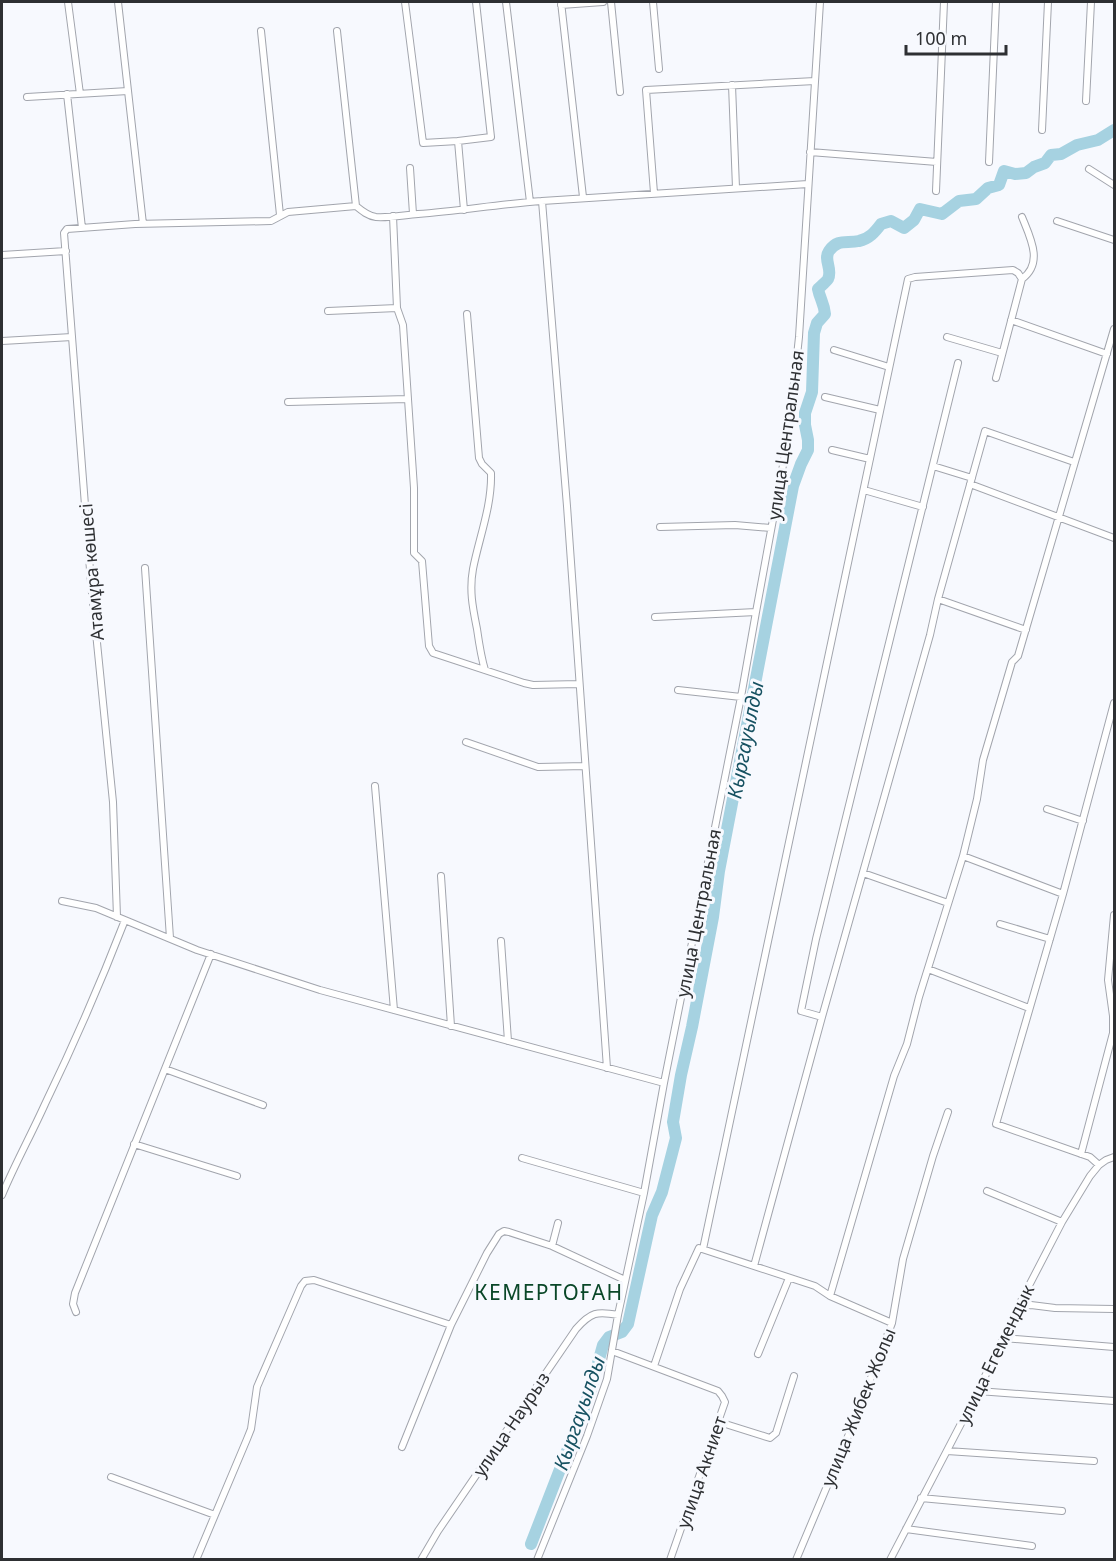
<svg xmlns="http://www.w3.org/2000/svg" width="1116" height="1561" font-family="'Noto Sans',sans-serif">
  <rect width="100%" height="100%" fill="#f7f9fe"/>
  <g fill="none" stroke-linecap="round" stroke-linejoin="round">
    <path stroke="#a6d2e1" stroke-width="12" d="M 531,1544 L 590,1392 L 603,1345 L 609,1337 L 622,1332 L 628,1324 L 652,1215 L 662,1192 L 676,1138 L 673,1122 L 681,1075 L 692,1027 L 713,917 L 719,871 L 793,486 L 801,464 L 808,450 L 808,440 L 805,425 L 805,413 L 812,392 L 814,333 L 817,323 L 825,314 C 824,303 820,299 818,289 C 821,286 826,282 828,279 C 833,269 823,260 829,251 C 838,238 847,244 859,241 C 869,239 875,232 881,224 L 891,221 L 904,228 L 914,220 L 920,209 L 942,214 L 959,201 L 976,199 L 988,188 L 999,185 L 1004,171 L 1015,174 L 1026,173 L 1034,167 L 1045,163 L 1051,155 L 1061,154 L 1077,145 L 1098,140 L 1114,130"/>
    <g stroke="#a2a5ad" stroke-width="8">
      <path id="street" d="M 68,2 L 80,94
        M 118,2 L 143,224
        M 405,2 L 423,143 L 458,141 L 464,210
        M 506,2 L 530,202
        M 561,2 L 583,197
        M 611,2 L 620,92
        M 653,2 L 659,69
        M 561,5 L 603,2
        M 261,31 L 280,215
        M 337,31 L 356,206
        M 732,85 L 736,188
        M 67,94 L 82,228
        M 27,97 L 128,91
        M 1086,101 L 1091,2
        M 1042,130 L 1048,2
        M 458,141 L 491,137 L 476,2
        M 810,152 L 937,162
        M 989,162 L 996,2
        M 410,168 L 413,214
        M 1089,169 L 1114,185
        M 936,191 L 944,2
        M 654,193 L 646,90 L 815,81
        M 542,201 L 567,506 L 607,1068
        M 393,216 L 397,308 L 403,325 L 414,488 L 414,553 L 422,561 L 429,646 L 433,653 L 524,683 L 533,685 L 579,684
        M 1057,221 L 1114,240
        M 2,255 L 66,251
        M 328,311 L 397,308
        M 467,314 L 479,458 L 482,464 L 491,473 C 492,506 479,538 473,569 C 469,591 473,609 477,629 C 479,643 481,657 485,670
        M 1011,320 L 1107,354
        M 947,337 L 1002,353
        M 2,341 L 72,337
        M 834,350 L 889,367
        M 996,378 L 1022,279 C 1044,263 1030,237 1022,217
        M 825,397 L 880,410
        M 288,402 L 408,399
        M 832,450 L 870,459
        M 933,466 L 972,478
        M 970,484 L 1114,538
        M 864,490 L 923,507
        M 660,527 L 735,525 L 771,528
        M 145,568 L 170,938
        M 938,599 L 1026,630
        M 655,617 L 756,612
        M 678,690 L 741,697
        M 466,742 L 538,767 L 585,766
        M 375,786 L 394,1010
        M 1047,809 L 1083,821
        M 963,856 L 1063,894
        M 863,873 L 948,903
        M 441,876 L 451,1026
        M 62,901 L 96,908 L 197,950 L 320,990 L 664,1083
        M 117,917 L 113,802 L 91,583 L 64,233 L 67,229 L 135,224 L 271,221 L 288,212 L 356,206 C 362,211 368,216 376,217 C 389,218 404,215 418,214 C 459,211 500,204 542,201 L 808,184
        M 1000,924 L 1050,939
        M 501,941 L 508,1041
        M 928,969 L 1029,1008
        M 822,1017 L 801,1011 L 816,939 L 958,363
        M 165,1069 L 263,1105
        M 134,1144 L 237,1176
        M 1081,1154 L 1113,1033 L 1113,1016 L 1108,980 L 1114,915
        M 522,1158 L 644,1193
        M 1099,1165 L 1090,1157 L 996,1124 L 1063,894 L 1114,703
        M 987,1191 L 1062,1222
        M 2,1195 C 15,1164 31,1135 45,1104 C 74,1044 101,982 125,920
        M 552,1246 L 558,1223
        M 703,1249 L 908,279 L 915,277 L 1013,270 L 1018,273 L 1022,279
        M 754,1266 L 822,1017 L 930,635 L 938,599 L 985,431 L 1074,462
        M 830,1296 L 894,1076 L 907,1044 L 919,997 L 963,856 L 977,799 L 983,760 L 1012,662 L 1018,656 L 1114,329
        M 1018,1306 L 1031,1305 L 1055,1308 L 1114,1309
        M 76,1312 L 73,1304 L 75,1293 L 211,954
        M 1004,1338 L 1114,1347
        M 612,1351 L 718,1391 L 722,1396 L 725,1402 L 670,1560
        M 758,1354 L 789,1278
        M 654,1366 L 680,1289 L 699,1248 L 815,1286 L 830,1296 L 892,1323
        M 978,1391 L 1114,1401
        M 719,1422 L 770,1438 L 776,1433 L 794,1376
        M 402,1447 L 451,1325 L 487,1253 L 499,1234 L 504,1231 L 509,1232 L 552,1246 L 625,1280
        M 947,1451 L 1094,1461
        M 111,1477 L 215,1515
        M 921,1498 L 1062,1511
        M 906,1529 L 1032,1546
        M 196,1560 L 247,1439 L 251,1429 L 257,1387 L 301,1286 L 305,1281 L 314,1280 L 451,1325
        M 421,1560 L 438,1531 L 576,1329 C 591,1312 597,1311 618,1315
        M 537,1560 L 587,1436 L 607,1379 L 618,1315 L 644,1193 L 664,1083 L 741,697 L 756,612 L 788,438 L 799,337 L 820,2
        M 796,1560 L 854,1422 L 892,1323 L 903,1259 L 933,1156 L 948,1112
        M 890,1560 L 978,1391 L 1021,1301 L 1062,1222 L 1090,1176 L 1099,1165 L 1106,1160 L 1114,1157"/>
    </g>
    <use href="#street" stroke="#fff" stroke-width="6"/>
  </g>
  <g text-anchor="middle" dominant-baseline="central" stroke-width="6" stroke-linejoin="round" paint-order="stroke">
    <g font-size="18" fill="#2e3033" stroke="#f7f9fe">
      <text transform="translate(785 435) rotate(-82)">улица Центральная</text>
      <text transform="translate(91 572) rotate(-95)">Атамұра көшесі</text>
      <text transform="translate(698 913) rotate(-79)">улица Центральная</text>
      <text transform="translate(995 1354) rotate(-64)">улица Егемендык</text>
      <text transform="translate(858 1407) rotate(-68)">улица Жибек Жолы</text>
      <text transform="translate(511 1424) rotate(-56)">улица Наурыз</text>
      <text transform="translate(701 1472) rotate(-71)">улица Акниет</text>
    </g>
    <g font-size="20" font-style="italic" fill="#165161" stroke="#f7f9fe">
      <text transform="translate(745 740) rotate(-79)">Кыргауылды</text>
      <text transform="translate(579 1413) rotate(-71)">Кыргауылды</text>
    </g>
    <g font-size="21" letter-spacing="1.5" fill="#0a4728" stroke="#f7f9fe">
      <text x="549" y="1292">КЕМЕРТОҒАН</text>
    </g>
  </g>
  <rect width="1116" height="1561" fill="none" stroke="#2e3033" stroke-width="6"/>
  <path d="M906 45v9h100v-9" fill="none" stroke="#2e3033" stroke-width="3"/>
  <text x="915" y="45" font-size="18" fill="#2e3033" stroke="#f7f9fe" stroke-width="4.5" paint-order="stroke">100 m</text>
</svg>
